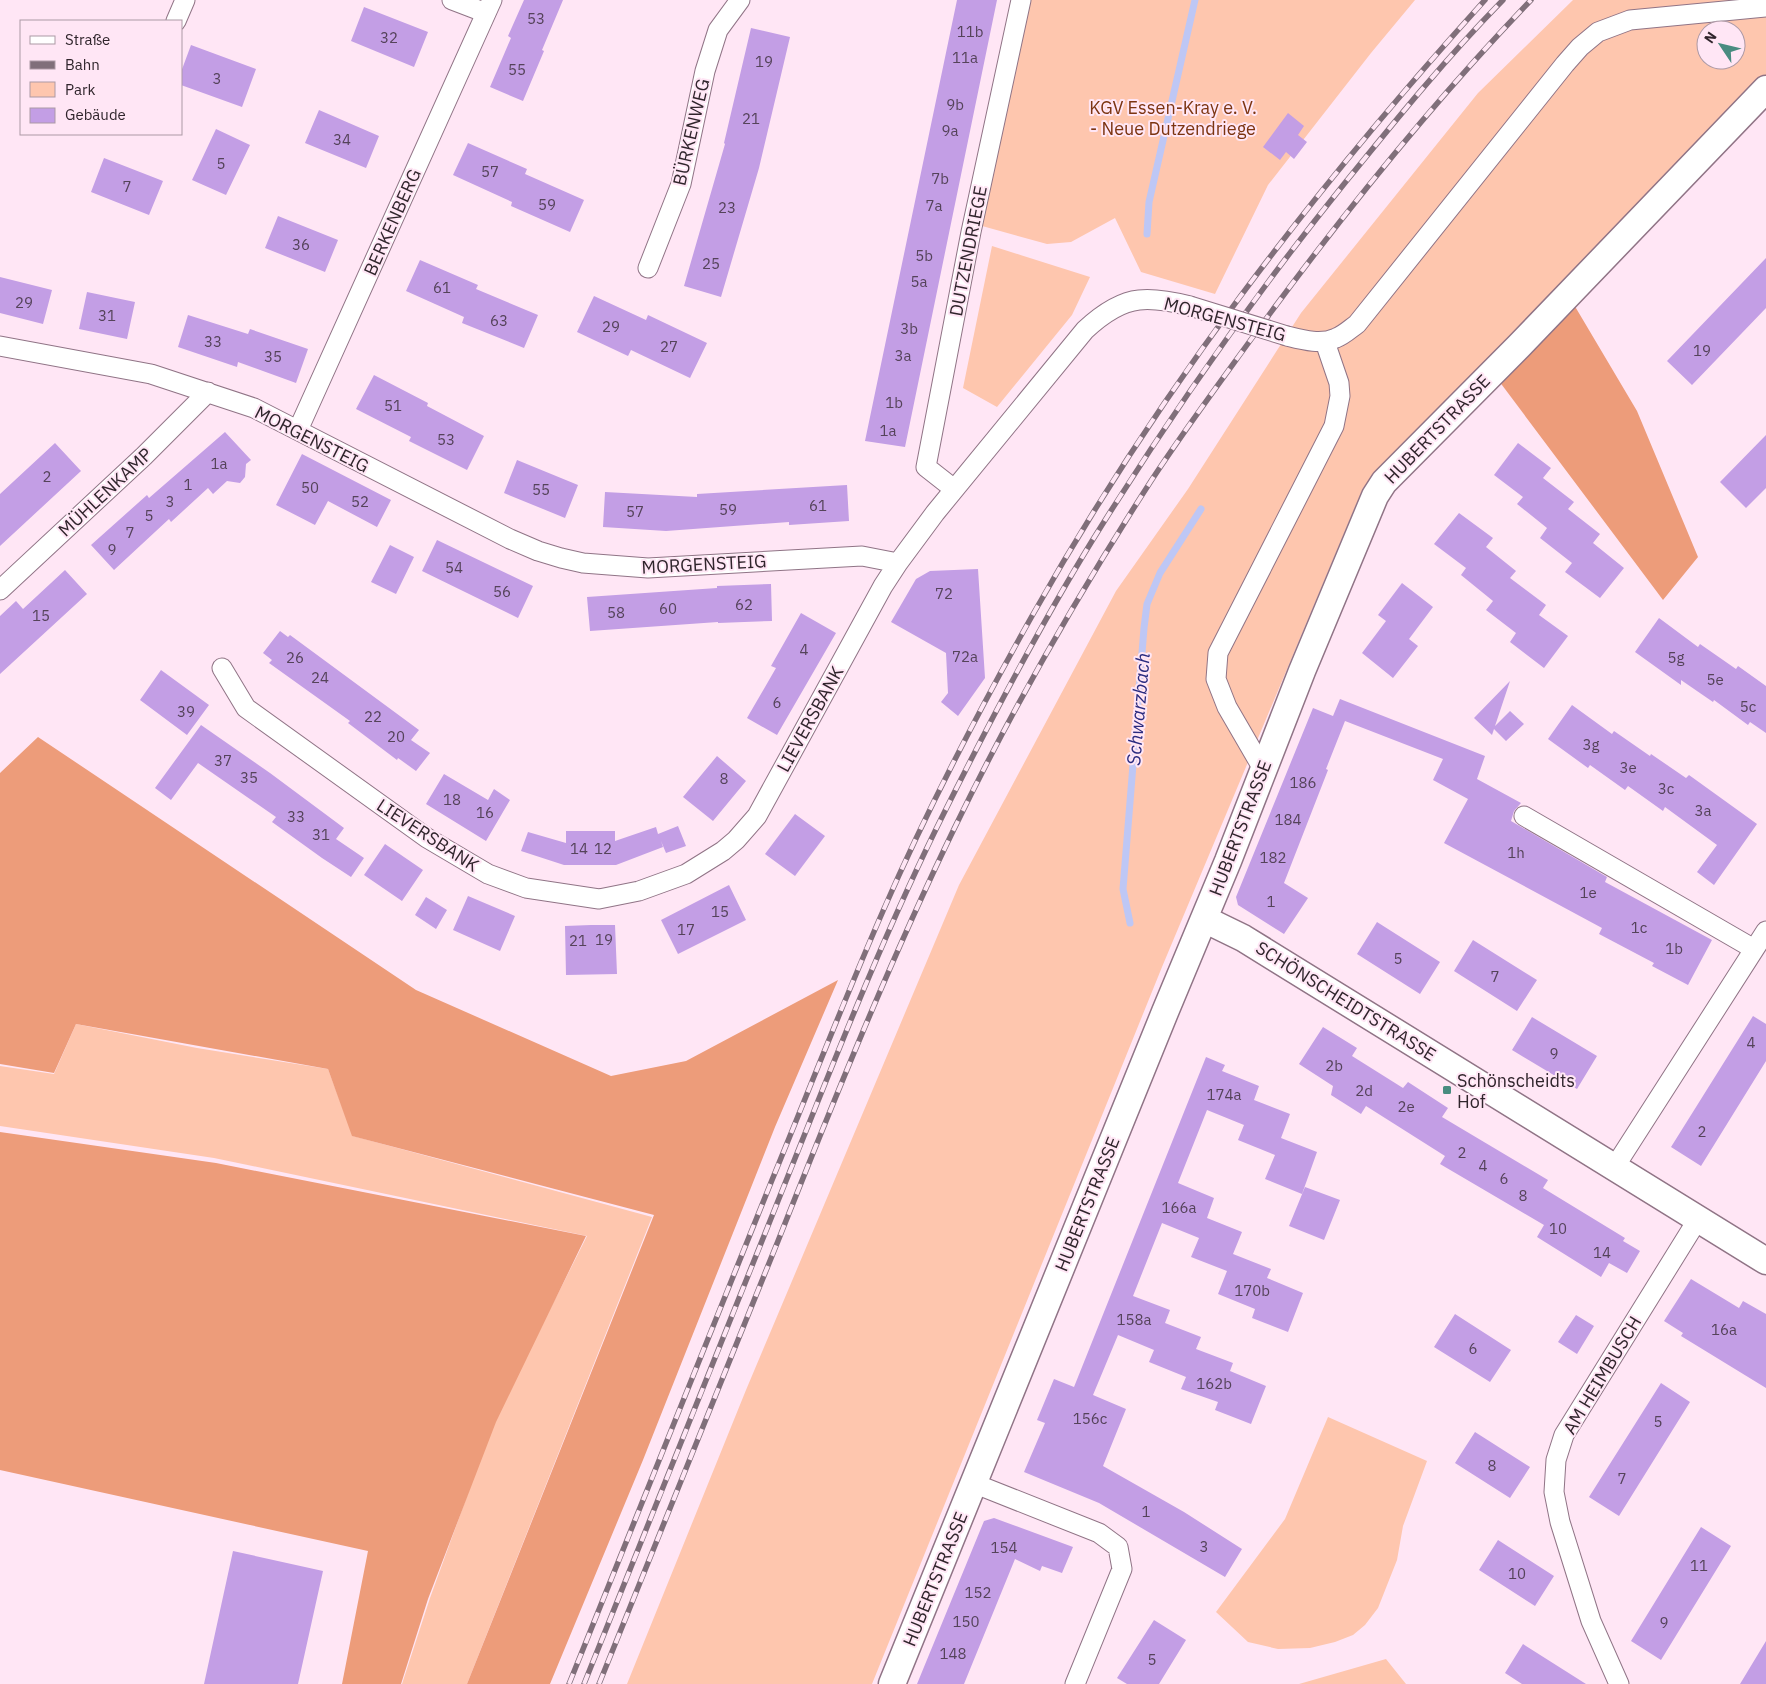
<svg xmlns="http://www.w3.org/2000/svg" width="1766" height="1684" font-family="'IBM Plex Sans',sans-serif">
  <rect width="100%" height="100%" fill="#ffe6f5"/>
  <path fill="#fec6ae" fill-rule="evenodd" d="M 1025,0 L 1415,0 L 1371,53 L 1268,185 L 1215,294 L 1141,272 L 1115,218 L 1071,242 L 1047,244 L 975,224 Z
    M 1573,0 L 1766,0 L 1599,33 L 1766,9 L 1766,84 L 1384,472 L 1363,488 L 1162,967 L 872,1684 L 627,1684 L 746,1390 L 959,885 L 1116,591 L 1188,489 L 1301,313 L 1478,93 ZM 1706,30 L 1736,30 L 1736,60 L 1706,60 Z
    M 992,246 L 1090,277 L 1072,315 L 997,407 L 963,388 Z
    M 76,1024 L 197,1048 L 328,1069 L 353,1136 L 652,1217 L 467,1684 L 402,1684 L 430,1598 L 495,1419 L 587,1236 L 214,1158 L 0,1126 L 0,1066 L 54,1074 Z
    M 1328,1417 L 1427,1461 L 1403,1526 L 1397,1560 L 1378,1608 L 1365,1625 L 1353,1635 L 1335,1642 L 1310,1648 L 1278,1649 L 1248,1642 L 1216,1612 L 1285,1519 Z
    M 1386,1659 L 1406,1684 L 1299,1684 Z"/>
  <path fill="#ed9c7a" d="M 1570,298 L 1637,411 L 1698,557 L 1663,600 L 1496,377 Z
    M 38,737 L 416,990 L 611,1076 L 686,1061 L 838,980 L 775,1127 L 643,1460 L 550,1684 L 467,1684 L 654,1215 L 352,1136 L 328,1069 L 76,1024 L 54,1073 L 0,1064 L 0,773 Z
    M 0,1132 L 216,1163 L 586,1236 L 496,1422 L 428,1599 L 401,1684 L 342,1684 L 368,1551 L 0,1470 Z"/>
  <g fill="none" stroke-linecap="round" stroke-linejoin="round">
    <path stroke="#bec7f5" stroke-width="7" d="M 1147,234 L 1149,202 L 1195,0
      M 1130,923 L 1123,889 L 1144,628 L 1147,604 L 1160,573 L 1201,509"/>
  </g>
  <path fill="#c39ee5" d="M 524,0 L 563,0 L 542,50 L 544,51 L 523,101 L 490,87 L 511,38 L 508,36 Z
    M 957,0 L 997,0 L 905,447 L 865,441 Z
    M 364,7 L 428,32 L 414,67 L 351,41 Z
    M 751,28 L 790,37 L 759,168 L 721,297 L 684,286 L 725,144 L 724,143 Z
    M 191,45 L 256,69 L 242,107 L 181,85 L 181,72 Z
    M 319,110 L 379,136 L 366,168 L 305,143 Z
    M 1288,113 L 1304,126 L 1298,135 L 1307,142 L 1294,159 L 1286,152 L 1280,160 L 1263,147 Z
    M 216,129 L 250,145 L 226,195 L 192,180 Z
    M 468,143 L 527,169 L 525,174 L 584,200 L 570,232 L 511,206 L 512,202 L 453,175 Z
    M 104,158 L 163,181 L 149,215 L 91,192 Z
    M 278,216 L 338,240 L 325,272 L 265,248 Z
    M 1766,258 L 1766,308 L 1692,385 L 1667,361 Z
    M 420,260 L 478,285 L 476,289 L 538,315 L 524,348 L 462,323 L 464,317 L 406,291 Z
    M 0,277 L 52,290 L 43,324 L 0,313 Z
    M 87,292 L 135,302 L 127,339 L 79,329 Z
    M 594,296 L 646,320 L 648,315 L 707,343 L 690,378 L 631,350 L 628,356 L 577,332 Z
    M 188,315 L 248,334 L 250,329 L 308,349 L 296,383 L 238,362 L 237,367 L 178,347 Z
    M 374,375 L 428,403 L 427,406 L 484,436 L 467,470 L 409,441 L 411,437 L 356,409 Z
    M 225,432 L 251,460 L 246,464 L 245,477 L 240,483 L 227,481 L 213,494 L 208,488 L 171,522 L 169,519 L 114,570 L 91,545 L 147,495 L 149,498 Z
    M 1766,435 L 1766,488 L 1746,508 L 1720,482 Z
    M 55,443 L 81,471 L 0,546 L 0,494 Z
    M 1518,443 L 1551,468 L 1543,478 L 1574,502 L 1568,509 L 1600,534 L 1593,543 L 1624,568 L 1600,598 L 1565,572 L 1572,563 L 1540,538 L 1547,528 L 1517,504 L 1523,497 L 1494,475 Z
    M 302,454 L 391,500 L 377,527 L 328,501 L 315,525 L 276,505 Z
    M 517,460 L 578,485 L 565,518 L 504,493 Z
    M 847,485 L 849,521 L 789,525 L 789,522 L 666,531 L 603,527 L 605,492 L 697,497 L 697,494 Z
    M 1459,513 L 1493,538 L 1486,547 L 1516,571 L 1510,578 L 1546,605 L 1539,615 L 1568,636 L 1544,668 L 1510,642 L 1516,633 L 1486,610 L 1493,601 L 1461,575 L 1466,568 L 1434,544 Z
    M 437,540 L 533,586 L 518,618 L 422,571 Z
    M 390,545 L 414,557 L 396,594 L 371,582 Z
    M 978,569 L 985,678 L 958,716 L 941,702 L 948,693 L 946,653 L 891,622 L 916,579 L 930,571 Z
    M 65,570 L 87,594 L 0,674 L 0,616 L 16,601 L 23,609 Z
    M 1402,583 L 1433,607 L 1409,639 L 1418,646 L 1393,678 L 1362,653 L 1386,621 L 1378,615 Z
    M 771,584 L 772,621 L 718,623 L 718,622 L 590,631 L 587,597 L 717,588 L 717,586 Z
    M 801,613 L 836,633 L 777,735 L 747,718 L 776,668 L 771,666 Z
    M 1659,618 L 1698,647 L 1700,644 L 1736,669 L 1738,666 L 1766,686 L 1766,733 L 1750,722 L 1748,725 L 1714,700 L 1713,702 L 1681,680 L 1681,685 L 1635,652 Z
    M 280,631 L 288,637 L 290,635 L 419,730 L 411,740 L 430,753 L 416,771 L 398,758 L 397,760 L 348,723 L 350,721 L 269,663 L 272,660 L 263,653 Z
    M 161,670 L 209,705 L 187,735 L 140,700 Z
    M 1510,681 L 1495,726 L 1510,711 L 1524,724 L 1506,741 L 1494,729 L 1492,735 L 1474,718 Z
    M 1340,699 L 1485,756 L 1477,779 L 1521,803 L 1514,811 L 1511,821 L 1607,877 L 1605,882 L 1712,940 L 1688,985 L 1652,966 L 1654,963 L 1599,934 L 1602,928 L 1444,843 L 1468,799 L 1433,780 L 1443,759 L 1345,721 L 1326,769 L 1328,770 L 1284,883 L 1308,898 L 1284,934 L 1238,905 L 1236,897 L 1313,708 L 1333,716 Z
    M 1572,705 L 1612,734 L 1614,731 L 1650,756 L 1651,754 L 1686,778 L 1689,775 L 1757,824 L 1714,885 L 1697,872 L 1717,845 L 1665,807 L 1663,811 L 1628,786 L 1625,790 L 1590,765 L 1588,768 L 1548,739 Z
    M 201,725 L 270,773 L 344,828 L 336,839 L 364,858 L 351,877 L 322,858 L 272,822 L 276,817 L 198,763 L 171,800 L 155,788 Z
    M 717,756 L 746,781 L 713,821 L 683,797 Z
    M 444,774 L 488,800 L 494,789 L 510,800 L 486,841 L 426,804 Z
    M 795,814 L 825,836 L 795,876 L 765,854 Z
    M 678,826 L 686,846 L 666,853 L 661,841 L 663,847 L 616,865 L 564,865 L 521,851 L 528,832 L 566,843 L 566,831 L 615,831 L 615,841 L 656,827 L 658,834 Z
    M 385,844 L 423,870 L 402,901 L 364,875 Z
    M 729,885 L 746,920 L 678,954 L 661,920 Z
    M 468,896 L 515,916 L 500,951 L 453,930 Z
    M 426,897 L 447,910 L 436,929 L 415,915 Z
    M 1377,922 L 1440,962 L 1420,994 L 1357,954 Z
    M 591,925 L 615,925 L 617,974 L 566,975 L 565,926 Z
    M 1473,940 L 1537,980 L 1517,1011 L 1454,971 Z
    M 1753,1016 L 1766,1024 L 1766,1061 L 1701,1166 L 1671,1147 Z
    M 1532,1017 L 1597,1056 L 1577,1089 L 1512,1050 Z
    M 1323,1027 L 1357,1048 L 1352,1056 L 1403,1088 L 1408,1082 L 1448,1108 L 1442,1117 L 1548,1180 L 1543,1188 L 1625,1238 L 1623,1241 L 1640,1251 L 1627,1273 L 1609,1263 L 1601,1277 L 1537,1237 L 1544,1225 L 1440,1164 L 1445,1156 L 1366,1106 L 1361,1114 L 1331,1095 L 1333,1086 L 1299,1064 Z
    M 1206,1057 L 1225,1065 L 1222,1071 L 1259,1086 L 1254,1100 L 1290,1114 L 1281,1138 L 1317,1152 L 1302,1194 L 1265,1179 L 1275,1155 L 1238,1140 L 1244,1125 L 1207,1110 L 1178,1183 L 1214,1198 L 1207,1218 L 1242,1232 L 1233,1254 L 1271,1269 L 1267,1278 L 1303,1293 L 1288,1332 L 1252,1318 L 1255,1309 L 1218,1294 L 1227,1271 L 1191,1257 L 1199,1238 L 1162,1223 L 1133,1296 L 1170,1310 L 1165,1323 L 1201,1337 L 1196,1349 L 1233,1363 L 1230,1371 L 1266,1386 L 1251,1424 L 1215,1410 L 1218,1402 L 1181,1389 L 1186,1377 L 1149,1362 L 1154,1350 L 1118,1335 L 1093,1395 L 1126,1409 L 1103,1466 L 1184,1512 L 1242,1549 L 1225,1577 L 1099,1503 L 1024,1472 L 1045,1423 L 1037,1420 L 1054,1379 L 1074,1387 Z
    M 1305,1187 L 1340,1200 L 1324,1240 L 1289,1226 Z
    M 1691,1279 L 1739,1308 L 1743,1301 L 1766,1314 L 1766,1388 L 1681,1336 L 1683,1333 L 1664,1321 Z
    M 1455,1314 L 1511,1350 L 1490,1382 L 1434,1347 Z
    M 1576,1315 L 1594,1326 L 1577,1354 L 1558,1342 Z
    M 1661,1383 L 1690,1402 L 1619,1516 L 1589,1497 Z
    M 1475,1432 L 1530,1467 L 1510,1498 L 1455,1463 Z
    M 994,1518 L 1073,1547 L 1062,1573 L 1042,1566 L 1040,1571 L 1015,1559 L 964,1684 L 917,1684 L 984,1521 Z
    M 1701,1527 L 1731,1546 L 1661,1660 L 1631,1641 Z
    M 1498,1540 L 1554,1576 L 1535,1606 L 1479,1570 Z
    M 233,1551 L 323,1571 L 298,1684 L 204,1684 Z
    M 1154,1620 L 1186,1640 L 1159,1684 L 1127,1684 L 1117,1678 Z
    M 1766,1641 L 1766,1684 L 1740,1684 Z
    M 1523,1644 L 1586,1684 L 1522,1684 L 1505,1673 Z"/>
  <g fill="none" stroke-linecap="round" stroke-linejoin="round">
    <g stroke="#907486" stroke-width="21">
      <path id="street" d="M 452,0 L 486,13
        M 176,21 L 185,0
        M 648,268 L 681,184 L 705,71 L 718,30 L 740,0
        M 1287,336 C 1303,340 1321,345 1336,338 C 1344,335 1350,329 1357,324 L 1565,64 L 1580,47 L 1598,32 L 1630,20 L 1766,7
        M 0,346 L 151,374 L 254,408 L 510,539 L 538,551 L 561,558 L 583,563 L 648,568 L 862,556 L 898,563
        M 298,430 L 492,0
        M 954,489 L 926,467 L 971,232 L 1021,0
        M 0,590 L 144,456 L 208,392
        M 222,668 L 246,708 L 427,838 L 488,874 L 526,888 L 599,899 L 639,891 L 686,874 L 723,851 L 736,840 L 757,816 L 883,586 L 898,563 L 935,513 L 1085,330 C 1099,317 1119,302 1139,300 C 1156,298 1174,302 1190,306
        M 1263,769 L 1227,707 L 1216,679 L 1218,653 L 1334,426 L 1340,396 L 1339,383 L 1325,342
        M 1524,816 L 1754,949
        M 1614,1168 L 1766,931
        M 973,1483 L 1099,1533 L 1118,1547 L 1122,1569 L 1075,1684
        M 1619,1684 L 1591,1621 L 1560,1522 L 1554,1492 L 1556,1460 L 1564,1435 L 1569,1427 L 1698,1219"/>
    </g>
    <g stroke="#907486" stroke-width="29">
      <path id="secondary" d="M 1204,919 L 1243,938 L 1766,1261
        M 892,1684 L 1165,1012 L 1228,861 L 1302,671 L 1375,496 L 1384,482 L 1519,346 L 1766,89"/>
    </g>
    <use href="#street" stroke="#fff" stroke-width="19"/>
    <use href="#secondary" stroke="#fff" stroke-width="26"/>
    <g stroke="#806f7a" stroke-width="5.5">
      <path id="rail" d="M 569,1684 C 637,1516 704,1348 772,1180 C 809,1090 844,1000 883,911 C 927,810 978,712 1032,616 C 1158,392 1312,191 1485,0
        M 584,1684 C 648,1525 712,1366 776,1206 C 829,1074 880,941 944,813 C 990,721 1038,629 1092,541 C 1169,417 1253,297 1344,184 C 1395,121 1446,58 1503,0
        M 599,1684 C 659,1536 718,1389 778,1241 C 833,1102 889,963 954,829 C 1012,709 1079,593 1151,481 C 1183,432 1218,385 1252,338 C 1338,220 1430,105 1531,0"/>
    </g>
    <use href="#rail" stroke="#ffe6f5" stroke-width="4" stroke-dasharray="11" stroke-linecap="butt"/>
    <g stroke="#907486" stroke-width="21" stroke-linecap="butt">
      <path id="street-bridge" d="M 1190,306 L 1287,336"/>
    </g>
    <use href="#street-bridge" stroke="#fff" stroke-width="19"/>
  </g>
  <rect fill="#498c80" stroke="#ffe6f5" stroke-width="2" x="1442" y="1085" width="10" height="10" rx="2.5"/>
  <g text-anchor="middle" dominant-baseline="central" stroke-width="4" stroke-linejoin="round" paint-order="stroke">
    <g font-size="15" fill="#55435a">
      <text x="536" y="18">53</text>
      <text x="970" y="31">11b</text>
      <text x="389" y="37">32</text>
      <text x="965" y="57">11a</text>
      <text x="764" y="61">19</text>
      <text x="517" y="69">55</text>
      <text x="217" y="78">3</text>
      <text x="955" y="104">9b</text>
      <text x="751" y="118">21</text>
      <text x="950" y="130">9a</text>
      <text x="342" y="139">34</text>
      <text x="221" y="163">5</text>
      <text x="490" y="171">57</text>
      <text x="940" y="178">7b</text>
      <text x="127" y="186">7</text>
      <text x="547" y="204">59</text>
      <text x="934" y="205">7a</text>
      <text x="727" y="207">23</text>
      <text x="301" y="244">36</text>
      <text x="924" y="255">5b</text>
      <text x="711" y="263">25</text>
      <text x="919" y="281">5a</text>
      <text x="442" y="287">61</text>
      <text x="24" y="302">29</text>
      <text x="107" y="315">31</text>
      <text x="499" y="320">63</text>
      <text x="611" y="326">29</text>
      <text x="909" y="328">3b</text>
      <text x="213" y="341">33</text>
      <text x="669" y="346">27</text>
      <text x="1702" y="350">19</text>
      <text x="903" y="355">3a</text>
      <text x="273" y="356">35</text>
      <text x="894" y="402">1b</text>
      <text x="393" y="405">51</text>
      <text x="888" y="430">1a</text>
      <text x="446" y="439">53</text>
      <text x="219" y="463">1a</text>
      <text x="47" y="476">2</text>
      <text x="188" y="484">1</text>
      <text x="310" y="487">50</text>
      <text x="541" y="489">55</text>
      <text x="170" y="501">3</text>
      <text x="360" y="501">52</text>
      <text x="818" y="505">61</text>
      <text x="728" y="509">59</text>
      <text x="635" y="511">57</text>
      <text x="149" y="515">5</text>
      <text x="130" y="532">7</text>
      <text x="112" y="549">9</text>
      <text x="454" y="567">54</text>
      <text x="502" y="591">56</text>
      <text x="944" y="593">72</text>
      <text x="744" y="604">62</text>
      <text x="668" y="608">60</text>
      <text x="616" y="612">58</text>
      <text x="41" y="615">15</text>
      <text x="804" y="649">4</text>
      <text x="965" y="656">72a</text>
      <text x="295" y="657">26</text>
      <text x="1676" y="657">5g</text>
      <text x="320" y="677">24</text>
      <text x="1715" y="679">5e</text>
      <text x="777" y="702">6</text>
      <text x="1748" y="706">5c</text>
      <text x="186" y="711">39</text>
      <text x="373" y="716">22</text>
      <text x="396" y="736">20</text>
      <text x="1591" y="744">3g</text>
      <text x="223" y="760">37</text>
      <text x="1628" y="767">3e</text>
      <text x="249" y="777">35</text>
      <text x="724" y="778">8</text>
      <text x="1303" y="782">186</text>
      <text x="1666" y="788">3c</text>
      <text x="452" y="799">18</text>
      <text x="1703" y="810">3a</text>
      <text x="485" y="812">16</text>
      <text x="296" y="816">33</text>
      <text x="1288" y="819">184</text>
      <text x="321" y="834">31</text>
      <text x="579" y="848">14</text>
      <text x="603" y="848">12</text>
      <text x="1516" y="852">1h</text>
      <text x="1273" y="857">182</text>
      <text x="1588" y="892">1e</text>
      <text x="1271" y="901">1</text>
      <text x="720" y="911">15</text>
      <text x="1639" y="927">1c</text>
      <text x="686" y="929">17</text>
      <text x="604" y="939">19</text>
      <text x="578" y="940">21</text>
      <text x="1674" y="948">1b</text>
      <text x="1398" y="958">5</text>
      <text x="1495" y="976">7</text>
      <text x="1751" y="1042">4</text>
      <text x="1554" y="1053">9</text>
      <text x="1334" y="1065">2b</text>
      <text x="1364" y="1090">2d</text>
      <text x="1224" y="1094">174a</text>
      <text x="1406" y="1106">2e</text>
      <text x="1702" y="1131">2</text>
      <text x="1462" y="1152">2</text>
      <text x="1483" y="1165">4</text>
      <text x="1504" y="1178">6</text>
      <text x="1523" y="1195">8</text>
      <text x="1179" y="1207">166a</text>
      <text x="1558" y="1228">10</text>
      <text x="1602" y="1252">14</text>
      <text x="1252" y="1290">170b</text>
      <text x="1134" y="1319">158a</text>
      <text x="1724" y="1329">16a</text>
      <text x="1473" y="1348">6</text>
      <text x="1214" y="1383">162b</text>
      <text x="1090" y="1418">156c</text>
      <text x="1658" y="1421">5</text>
      <text x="1492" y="1465">8</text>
      <text x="1622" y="1478">7</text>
      <text x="1146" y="1511">1</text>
      <text x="1204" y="1546">3</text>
      <text x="1004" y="1547">154</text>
      <text x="1699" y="1565">11</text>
      <text x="1517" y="1573">10</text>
      <text x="978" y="1592">152</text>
      <text x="966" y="1621">150</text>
      <text x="1664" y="1622">9</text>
      <text x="953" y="1653">148</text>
      <text x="1152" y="1659">5</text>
    </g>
    <g font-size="18" fill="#7c3410" stroke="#ffe6f5">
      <text x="1173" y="107">KGV Essen-Kray e. V.<tspan x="1173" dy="21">- Neue Dutzendriege</tspan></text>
    </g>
    <g font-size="18" fill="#30252c" stroke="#ffe6f5">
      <text transform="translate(691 132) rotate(-77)">BÜRKENWEG</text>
      <text transform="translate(392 222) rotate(-66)">BERKENBERG</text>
      <text transform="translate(968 251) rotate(-79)">DUTZENDRIEGE</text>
      <text transform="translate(1225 319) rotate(15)">MORGENSTEIG</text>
      <text transform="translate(1437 429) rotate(-46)">HUBERTSTRASSE</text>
      <text transform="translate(312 439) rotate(27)">MORGENSTEIG</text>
      <text transform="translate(105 492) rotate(-43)">MÜHLENKAMP</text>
      <text transform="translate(704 564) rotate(-3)">MORGENSTEIG</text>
      <text transform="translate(810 719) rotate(-61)">LIEVERSBANK</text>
      <text transform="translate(1240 828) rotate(-69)">HUBERTSTRASSE</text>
      <text transform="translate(428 835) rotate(33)">LIEVERSBANK</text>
      <text transform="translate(1346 1001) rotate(32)">SCHÖNSCHEIDTSTRASSE</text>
      <text transform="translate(1087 1204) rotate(-68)">HUBERTSTRASSE</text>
      <text transform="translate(1602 1375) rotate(-59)">AM HEIMBUSCH</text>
      <text transform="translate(935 1579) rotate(-68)">HUBERTSTRASSE</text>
    </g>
    <g font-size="18" fill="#30252c" stroke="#ffe6f5" text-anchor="start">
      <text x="1457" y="1080">Schönscheidts<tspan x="1457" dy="21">Hof</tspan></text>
    </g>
    <g font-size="19" font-style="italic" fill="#2a2b7f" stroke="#ffe6f5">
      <text transform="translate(1138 709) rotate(-85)">Schwarzbach</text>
    </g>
  </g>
  <rect x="20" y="20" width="162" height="115" fill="#ffe6f5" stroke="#ac99a5"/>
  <rect x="30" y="36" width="25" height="8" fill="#ffffff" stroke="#ac99a5"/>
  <text x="65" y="45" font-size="15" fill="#30252c">Straße</text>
  <rect x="30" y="61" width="25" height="8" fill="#806f7a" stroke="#ac99a5"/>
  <text x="65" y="70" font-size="15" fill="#30252c">Bahn</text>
  <rect x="30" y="82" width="25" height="15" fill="#fec6ae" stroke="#ac99a5"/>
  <text x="65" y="95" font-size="15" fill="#30252c">Park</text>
  <rect x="30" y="108" width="25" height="15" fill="#c39ee5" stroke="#ac99a5"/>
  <text x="65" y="120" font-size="15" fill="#30252c">Gebäude</text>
  <g transform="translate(1721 45) rotate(305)"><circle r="24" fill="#ffe6f5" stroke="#ac99a5"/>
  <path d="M0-4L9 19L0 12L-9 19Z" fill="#498c80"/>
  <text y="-8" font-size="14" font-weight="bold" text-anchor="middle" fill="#30252c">N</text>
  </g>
</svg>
